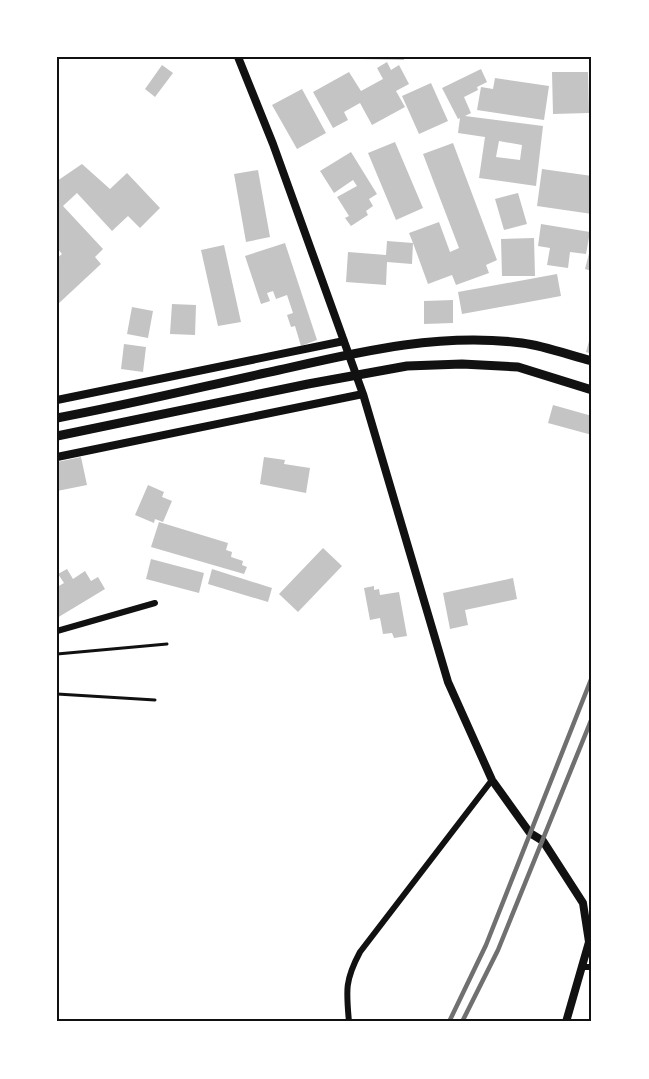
<svg xmlns="http://www.w3.org/2000/svg" width="649" height="1079" font-family="'Varela Round',sans-serif">
  <rect width="100%" height="100%" fill="#fff"/>
  <path fill="#c4c4c4" fill-rule="evenodd" d="M 360,57 L 404,57 L 404,60 L 360,59 Z
    M 387,62 L 391,70 L 399,65 L 409,84 L 396,91 L 405,107 L 372,125 L 360,103 L 344,112 L 348,120 L 333,128 L 313,92 L 349,72 L 361,91 L 383,79 L 377,68 Z
    M 162,65 L 173,73 L 155,97 L 145,89 Z
    M 481,69 L 487,82 L 477,87 L 478,90 L 464,97 L 471,113 L 465,116 L 543,126 L 536,186 L 479,178 L 485,137 L 458,133 L 460,118 L 458,119 L 442,88 ZM 499,141 L 522,145 L 520,160 L 496,157 Z
    M 552,72 L 588,72 L 589,113 L 553,114 Z
    M 495,78 L 549,86 L 544,120 L 477,110 L 481,87 L 493,89 Z
    M 431,83 L 448,121 L 419,134 L 402,96 Z
    M 302,89 L 326,133 L 297,149 L 272,105 Z
    M 395,142 L 423,208 L 396,220 L 368,153 Z
    M 453,143 L 497,260 L 486,265 L 489,273 L 456,285 L 452,275 L 428,284 L 413,243 L 412,264 L 387,262 L 386,285 L 346,282 L 348,252 L 386,255 L 387,241 L 413,243 L 409,233 L 439,222 L 450,252 L 459,248 L 423,154 Z
    M 351,152 L 377,194 L 369,199 L 373,206 L 366,211 L 368,215 L 351,226 L 345,218 L 349,216 L 337,197 L 357,186 L 353,180 L 334,193 L 320,171 Z
    M 82,164 L 110,189 L 127,173 L 160,208 L 140,228 L 128,216 L 112,231 L 77,193 L 63,206 L 103,249 L 95,257 L 101,264 L 57,305 L 57,258 L 62,254 L 57,248 L 57,181 Z
    M 542,169 L 592,176 L 592,214 L 537,206 Z
    M 258,170 L 270,237 L 246,242 L 234,174 Z
    M 518,193 L 527,224 L 504,230 L 495,199 Z
    M 541,224 L 590,232 L 586,254 L 570,252 L 568,268 L 547,265 L 550,248 L 538,246 Z
    M 534,238 L 535,276 L 502,276 L 501,239 Z
    M 285,243 L 317,340 L 301,346 L 295,326 L 291,327 L 287,315 L 293,313 L 287,295 L 276,299 L 273,291 L 267,293 L 270,301 L 261,304 L 245,256 Z
    M 224,245 L 241,322 L 218,326 L 201,250 Z
    M 591,246 L 592,246 L 592,271 L 585,269 Z
    M 557,274 L 561,296 L 462,314 L 458,292 Z
    M 453,300 L 453,323 L 424,324 L 424,301 Z
    M 172,304 L 196,305 L 195,335 L 170,334 Z
    M 132,307 L 153,311 L 148,338 L 127,334 Z
    M 591,334 L 592,334 L 592,354 L 586,352 Z
    M 124,344 L 146,347 L 143,372 L 121,369 Z
    M 553,405 L 592,416 L 592,435 L 548,423 Z
    M 81,457 L 87,485 L 57,491 L 57,462 Z
    M 264,457 L 285,460 L 284,464 L 310,468 L 306,493 L 260,484 Z
    M 148,485 L 164,492 L 162,497 L 172,501 L 163,522 L 155,519 L 154,523 L 135,515 Z
    M 159,522 L 228,543 L 226,550 L 232,552 L 231,557 L 243,561 L 242,565 L 247,567 L 244,574 L 151,547 Z
    M 323,548 L 342,566 L 298,612 L 279,594 Z
    M 151,559 L 204,573 L 199,593 L 146,579 Z
    M 67,569 L 73,579 L 85,571 L 91,581 L 98,577 L 105,589 L 57,618 L 57,587 L 64,583 L 58,574 Z
    M 212,569 L 272,588 L 268,602 L 208,584 Z
    M 513,578 L 517,599 L 465,610 L 468,625 L 450,629 L 443,593 Z
    M 374,586 L 374,590 L 379,589 L 380,595 L 399,592 L 407,636 L 394,638 L 392,633 L 383,634 L 380,618 L 370,620 L 364,588 Z"/>
  <g fill="none" stroke-linecap="round" stroke-linejoin="round">
    <path stroke="#111" stroke-width="3" d="M 57,654 L 167,644
      M 57,694 L 155,700"/>
    <path stroke="#111" stroke-width="6" d="M 57,631 L 155,603
      M 582,967 L 592,967
      M 349,1022 C 346,990 345,980 360,952 L 492,780"/>
    <path stroke="#111" stroke-width="8" d="M 238,57 L 273,144 L 363,394 L 448,682 L 492,780 L 530,833 L 543,841 L 583,903 L 589,942 L 566,1022
      M 57,400 L 344,341
      M 57,457 L 363,394"/>
    <path stroke="#111" stroke-width="9" d="M 57,418 C 132,404 205,386 279,370 C 358,352 440,332 522,343 C 545,346 569,355 592,361
      M 57,436 L 308,384 L 407,366 L 462,364 L 518,367 L 592,390"/>
    <path stroke="#707070" stroke-width="4.5" d="M 449,1022 L 486,945 L 592,677
      M 462,1022 L 498,950 L 592,718"/>
  </g>
  <rect width="649" height="1079" fill="none" stroke="#ffffff" stroke-width="117"/>
  <rect x="58" y="58" width="532" height="962" fill="none" stroke="#111" stroke-width="2"/>
</svg>
